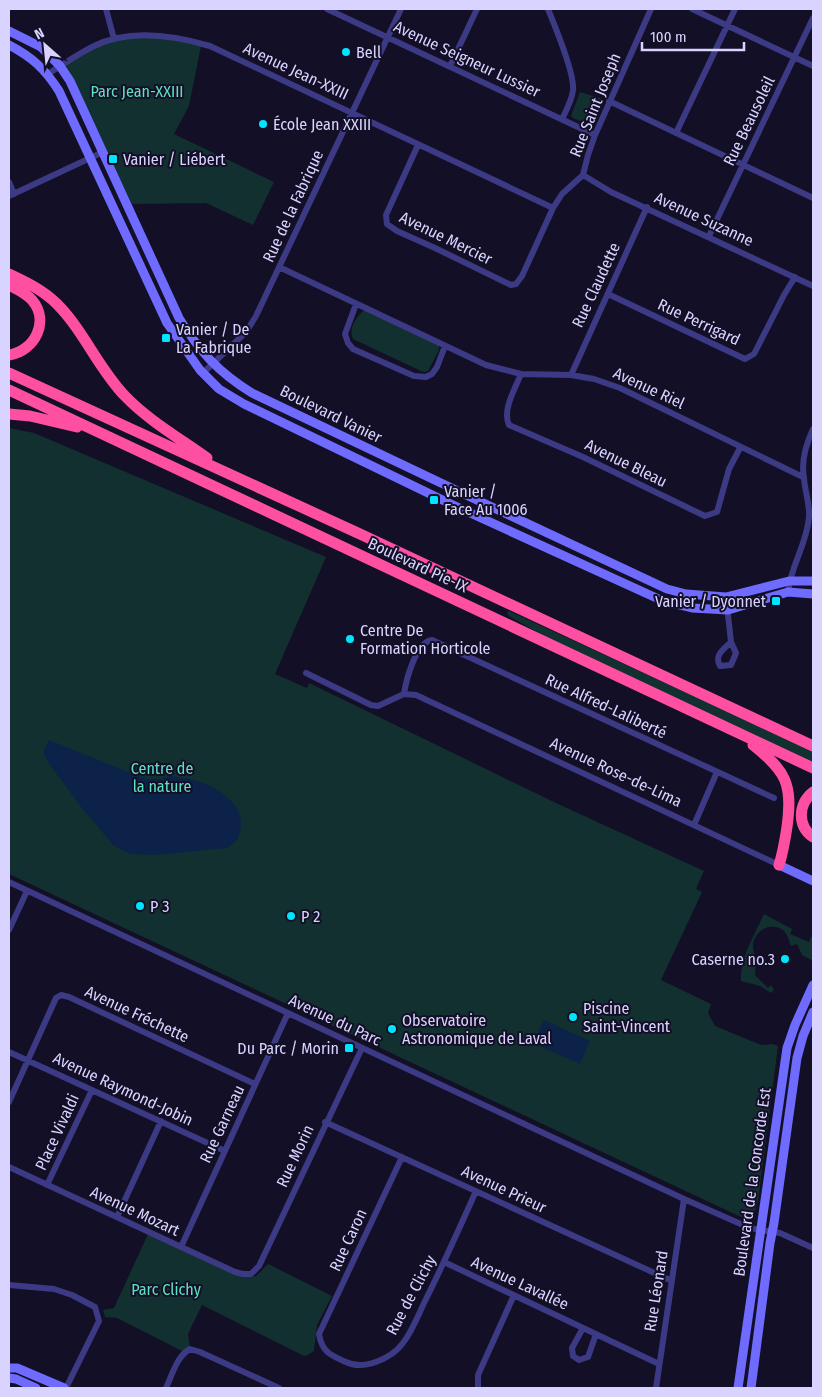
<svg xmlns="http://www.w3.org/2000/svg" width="822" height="1397" font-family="'Fira Sans Condensed',sans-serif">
  <rect width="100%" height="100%" fill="#130f26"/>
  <path fill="#12302f" d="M 148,35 L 201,46 L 189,106 L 174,134 L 274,182 L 253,225 L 206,203 L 132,204 L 64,65 L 91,48 L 115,40 Z
    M 580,92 L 603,99 L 591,126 L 573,118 L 571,116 Z
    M 363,311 L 367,311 L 439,345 L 439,350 L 428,371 L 425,372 L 421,371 L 353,339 C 348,329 356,318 363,311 Z
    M 9,428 L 34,433 L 326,557 L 275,674 L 307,688 L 309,683 L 556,803 L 704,871 L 696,889 L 702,892 L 661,980 L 711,1004 L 708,1013 L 715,1026 L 761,1045 L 773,1044 L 778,1046 L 758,1201 L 754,1214 L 747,1218 L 741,1217 L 9,874 Z
    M 509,611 L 813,751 L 813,762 L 546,637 L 509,616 L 507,613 Z
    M 764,914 L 792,929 L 790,934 L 809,942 L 811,937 L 813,938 L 813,961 L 802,955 L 797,944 L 791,946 C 788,937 786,928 775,927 C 763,925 752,936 753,948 C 754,953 756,958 756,964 C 756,967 755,972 755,975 L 768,988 L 771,985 L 774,990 L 771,993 L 760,986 L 741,981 C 740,958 754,936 764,914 Z
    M 148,1234 L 249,1277 L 256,1276 L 268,1264 L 332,1296 L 317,1325 L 314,1351 L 306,1356 L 302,1355 L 202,1305 L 188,1334 L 190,1349 L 184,1352 L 117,1318 L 105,1317 L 103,1310 L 114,1308 Z"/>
  <path fill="#0c2248" d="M 49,740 L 146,779 L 162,779 L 172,775 L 173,777 C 203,777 256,801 237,840 L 227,848 L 156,855 L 131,854 L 122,850 L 113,845 L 82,808 L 50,765 L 43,752 Z
    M 544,1020 L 590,1041 L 580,1064 L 533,1043 Z"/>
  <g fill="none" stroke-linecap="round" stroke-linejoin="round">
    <path stroke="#3d3a85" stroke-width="6" d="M 106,9 L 114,39
      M 327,9 L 595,135
      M 548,9 C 555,26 575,74 573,90 C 572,100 566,111 562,119
      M 692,9 L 813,66
      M 450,66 L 477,9
      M 48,74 C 63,64 78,54 94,46 C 130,28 173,35 210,46 L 553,208
      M 609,101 L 813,198
      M 676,133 L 735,9
      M 418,145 L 386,215 L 387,224 L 397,231 L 435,248 L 511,285 L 516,284 L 522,276 L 553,208 L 562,194 L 583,175 L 588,155 L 595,135 L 651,9
      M 583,175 L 611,192 L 813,286
      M 9,182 L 14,194
      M 9,196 L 103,152
      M 709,236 L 813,18
      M 279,267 L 486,365 L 521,374 L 571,375 L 594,379 L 620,388 L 803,477
      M 608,294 L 745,359 L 754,354 L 784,295 L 795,277
      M 356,304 L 345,334 L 348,343 L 353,349 L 414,376 L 426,377 L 432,374 L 437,367 L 445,346
      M 203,373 L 246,332 L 256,316 L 401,9
      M 521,374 C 515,389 502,410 509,425 L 583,457 L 705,516 L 717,512 L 729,469 L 740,448
      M 571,375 L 647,207
      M 788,592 C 791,565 807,544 809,517 C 810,504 805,492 804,478 C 801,462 806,444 813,429
      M 726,597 L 731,642 L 736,653 L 731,665 L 720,666 C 714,655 723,650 731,642
      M 306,673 L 371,705 L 378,706 L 404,694
      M 404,694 C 406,680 416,642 432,640 L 774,798
      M 404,694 L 416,695 L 779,865
      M 694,825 L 717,772
      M 9,882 L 684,1199 L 743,1225 L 755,1229 L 780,1233 L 813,1248
      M 9,930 L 27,891
      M 9,1052 L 225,1151
      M 9,1102 L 56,998 L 61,995 L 69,997 L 255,1084
      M 325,1122 L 672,1281
      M 402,1157 L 319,1334 C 322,1352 330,1355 346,1362 C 364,1371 392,1358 403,1343 C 413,1330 419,1313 426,1299 C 444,1263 460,1227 476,1191
      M 9,1167 L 235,1272 L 243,1274 L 251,1274 L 259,1266 L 362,1048
      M 47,1185 L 92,1090
      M 117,1217 L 161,1121
      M 181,1247 L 288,1013
      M 444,1262 L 659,1364
      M 9,1285 L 54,1289 L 72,1295 L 95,1307 L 99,1321 L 66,1388
      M 583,1328 L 572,1348 L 573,1356 L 579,1360 L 588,1357 L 596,1334
      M 166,1388 C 172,1375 177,1356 190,1349 L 200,1352 L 279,1388
      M 478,1388 L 478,1375 L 514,1295
      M 656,1388 L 684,1199"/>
    <path stroke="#6f6bff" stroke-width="9" d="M 9,31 L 41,47 L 60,66 L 70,81 L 179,318 C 200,352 218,372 252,393 L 462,493 L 667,589 L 686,594 L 726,597 L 789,581 L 813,581
      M 9,45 C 32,57 45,69 59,91 L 167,323 L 200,370 L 219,389 L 244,404 L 455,506 L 663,601 L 692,608 L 728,610 L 788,592 L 813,594
      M 779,865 L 813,881
      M 9,1368 L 17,1368 L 64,1388
      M 9,1378 L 16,1379 L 36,1388
      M 738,1388 L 787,1048 L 795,1025 L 813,985
      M 751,1388 L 770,1243 L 774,1223 L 797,1058 L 803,1036 L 813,1012"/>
    <path stroke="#ff4fa3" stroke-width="11" d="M 9,274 C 26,282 43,290 57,304 C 84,331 98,368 125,396 C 148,420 179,438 207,458
      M 9,285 C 17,289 26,293 32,300 C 50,321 35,351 9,355
      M 9,373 L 360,534 L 813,746
      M 9,390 L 813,768
      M 9,414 L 30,416 L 77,427
      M 753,745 C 786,771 793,784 787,827 C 785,840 783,853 779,865
      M 813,792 C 798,804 797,826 813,837"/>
  </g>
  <g fill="#00e5ff" stroke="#130f26" stroke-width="2">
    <circle cx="346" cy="52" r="5"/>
    <circle cx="263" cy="124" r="5"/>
    <rect x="108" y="154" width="10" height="10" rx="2.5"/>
    <rect x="161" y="333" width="10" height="10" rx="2.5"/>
    <rect x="429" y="495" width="10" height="10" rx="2.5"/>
    <rect x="771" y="596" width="10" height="10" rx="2.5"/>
    <circle cx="350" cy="639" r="5"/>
    <circle cx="140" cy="906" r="5"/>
    <circle cx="291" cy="916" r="5"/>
    <circle cx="785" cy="959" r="5"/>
    <circle cx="573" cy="1017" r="5"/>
    <circle cx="392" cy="1029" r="5"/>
    <rect x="344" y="1043" width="10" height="10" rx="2.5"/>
  </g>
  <g text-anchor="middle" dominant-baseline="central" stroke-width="4" stroke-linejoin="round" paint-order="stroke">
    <g font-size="16" fill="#d9d4ff" stroke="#130f26" text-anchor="start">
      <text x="356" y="52">Bell</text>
      <text x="273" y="124">École Jean XXIII</text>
      <text x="123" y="159">Vanier / Liébert</text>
      <text x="176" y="329">Vanier / De<tspan x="176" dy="18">La Fabrique</tspan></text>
      <text x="444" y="491">Vanier /<tspan x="444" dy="18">Face Au 1006</tspan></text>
      <text x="766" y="601" text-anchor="end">Vanier / Dyonnet</text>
      <text x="360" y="630">Centre De<tspan x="360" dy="18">Formation Horticole</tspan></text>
      <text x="150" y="906">P 3</text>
      <text x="301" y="916">P 2</text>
      <text x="775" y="959" text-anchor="end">Caserne no.3</text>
      <text x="583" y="1008">Piscine<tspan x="583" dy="18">Saint-Vincent</tspan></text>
      <text x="402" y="1020">Observatoire<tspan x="402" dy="18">Astronomique de Laval</tspan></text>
      <text x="339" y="1048" text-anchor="end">Du Parc / Morin</text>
    </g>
    <g font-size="16" fill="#d9d4ff" stroke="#130f26">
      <text transform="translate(467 59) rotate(25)">Avenue Seigneur Lussier</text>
      <text transform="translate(296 71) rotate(25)">Avenue Jean-XXIII</text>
      <text transform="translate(595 105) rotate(-68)">Rue Saint Joseph</text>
      <text transform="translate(749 121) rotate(-64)">Rue Beausoleil</text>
      <text transform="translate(293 206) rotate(-65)">Rue de la Fabrique</text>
      <text transform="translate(704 219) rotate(25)">Avenue Suzanne</text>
      <text transform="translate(446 238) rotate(26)">Avenue Mercier</text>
      <text transform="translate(596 285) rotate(-65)">Rue Claudette</text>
      <text transform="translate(699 322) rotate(25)">Rue Perrigard</text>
      <text transform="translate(649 388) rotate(25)">Avenue Riel</text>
      <text transform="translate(331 414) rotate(26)">Boulevard Vanier</text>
      <text transform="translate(626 463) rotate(26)">Avenue Bleau</text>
      <text transform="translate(418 565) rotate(25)">Boulevard Pie-IX</text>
      <text transform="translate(606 706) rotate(25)">Rue Alfred-Laliberté</text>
      <text transform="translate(616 772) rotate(25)">Avenue Rose-de-Lima</text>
      <text transform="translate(137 1014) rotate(25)">Avenue Fréchette</text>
      <text transform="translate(335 1020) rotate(25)">Avenue du Parc</text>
      <text transform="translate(123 1089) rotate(25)">Avenue Raymond-Jobin</text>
      <text transform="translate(222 1124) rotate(-65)">Rue Garneau</text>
      <text transform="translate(57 1132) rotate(-65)">Place Vivaldi</text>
      <text transform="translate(295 1156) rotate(-65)">Rue Morin</text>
      <text transform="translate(752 1182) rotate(-82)">Boulevard de la Concorde Est</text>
      <text transform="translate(504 1189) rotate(25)">Avenue Prieur</text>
      <text transform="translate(135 1211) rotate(25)">Avenue Mozart</text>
      <text transform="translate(348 1240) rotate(-65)">Rue Caron</text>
      <text transform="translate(520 1283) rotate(25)">Avenue Lavallée</text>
      <text transform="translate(656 1291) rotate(-81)">Rue Léonard</text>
      <text transform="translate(411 1295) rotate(-62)">Rue de Clichy</text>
    </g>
    <g font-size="16" fill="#5fe0c0" stroke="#130f26">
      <text x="137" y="91">Parc Jean-XXIII</text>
      <text x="162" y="768">Centre de<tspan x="162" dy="18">la nature</tspan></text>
      <text x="166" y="1289">Parc Clichy</text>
    </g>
  </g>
  <rect width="822" height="1397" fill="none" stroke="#d9d4ff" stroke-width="20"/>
  <g transform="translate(45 45) rotate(333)" stroke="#130f26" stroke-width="4" paint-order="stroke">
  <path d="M0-4L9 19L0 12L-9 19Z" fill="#d9d4ff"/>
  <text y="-8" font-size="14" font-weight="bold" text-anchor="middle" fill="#d9d4ff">N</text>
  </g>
  <path d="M642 42v8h102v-8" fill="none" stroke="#d9d4ff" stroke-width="2.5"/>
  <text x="650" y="42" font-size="15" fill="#d9d4ff" stroke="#130f26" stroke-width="4" paint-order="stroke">100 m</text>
</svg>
